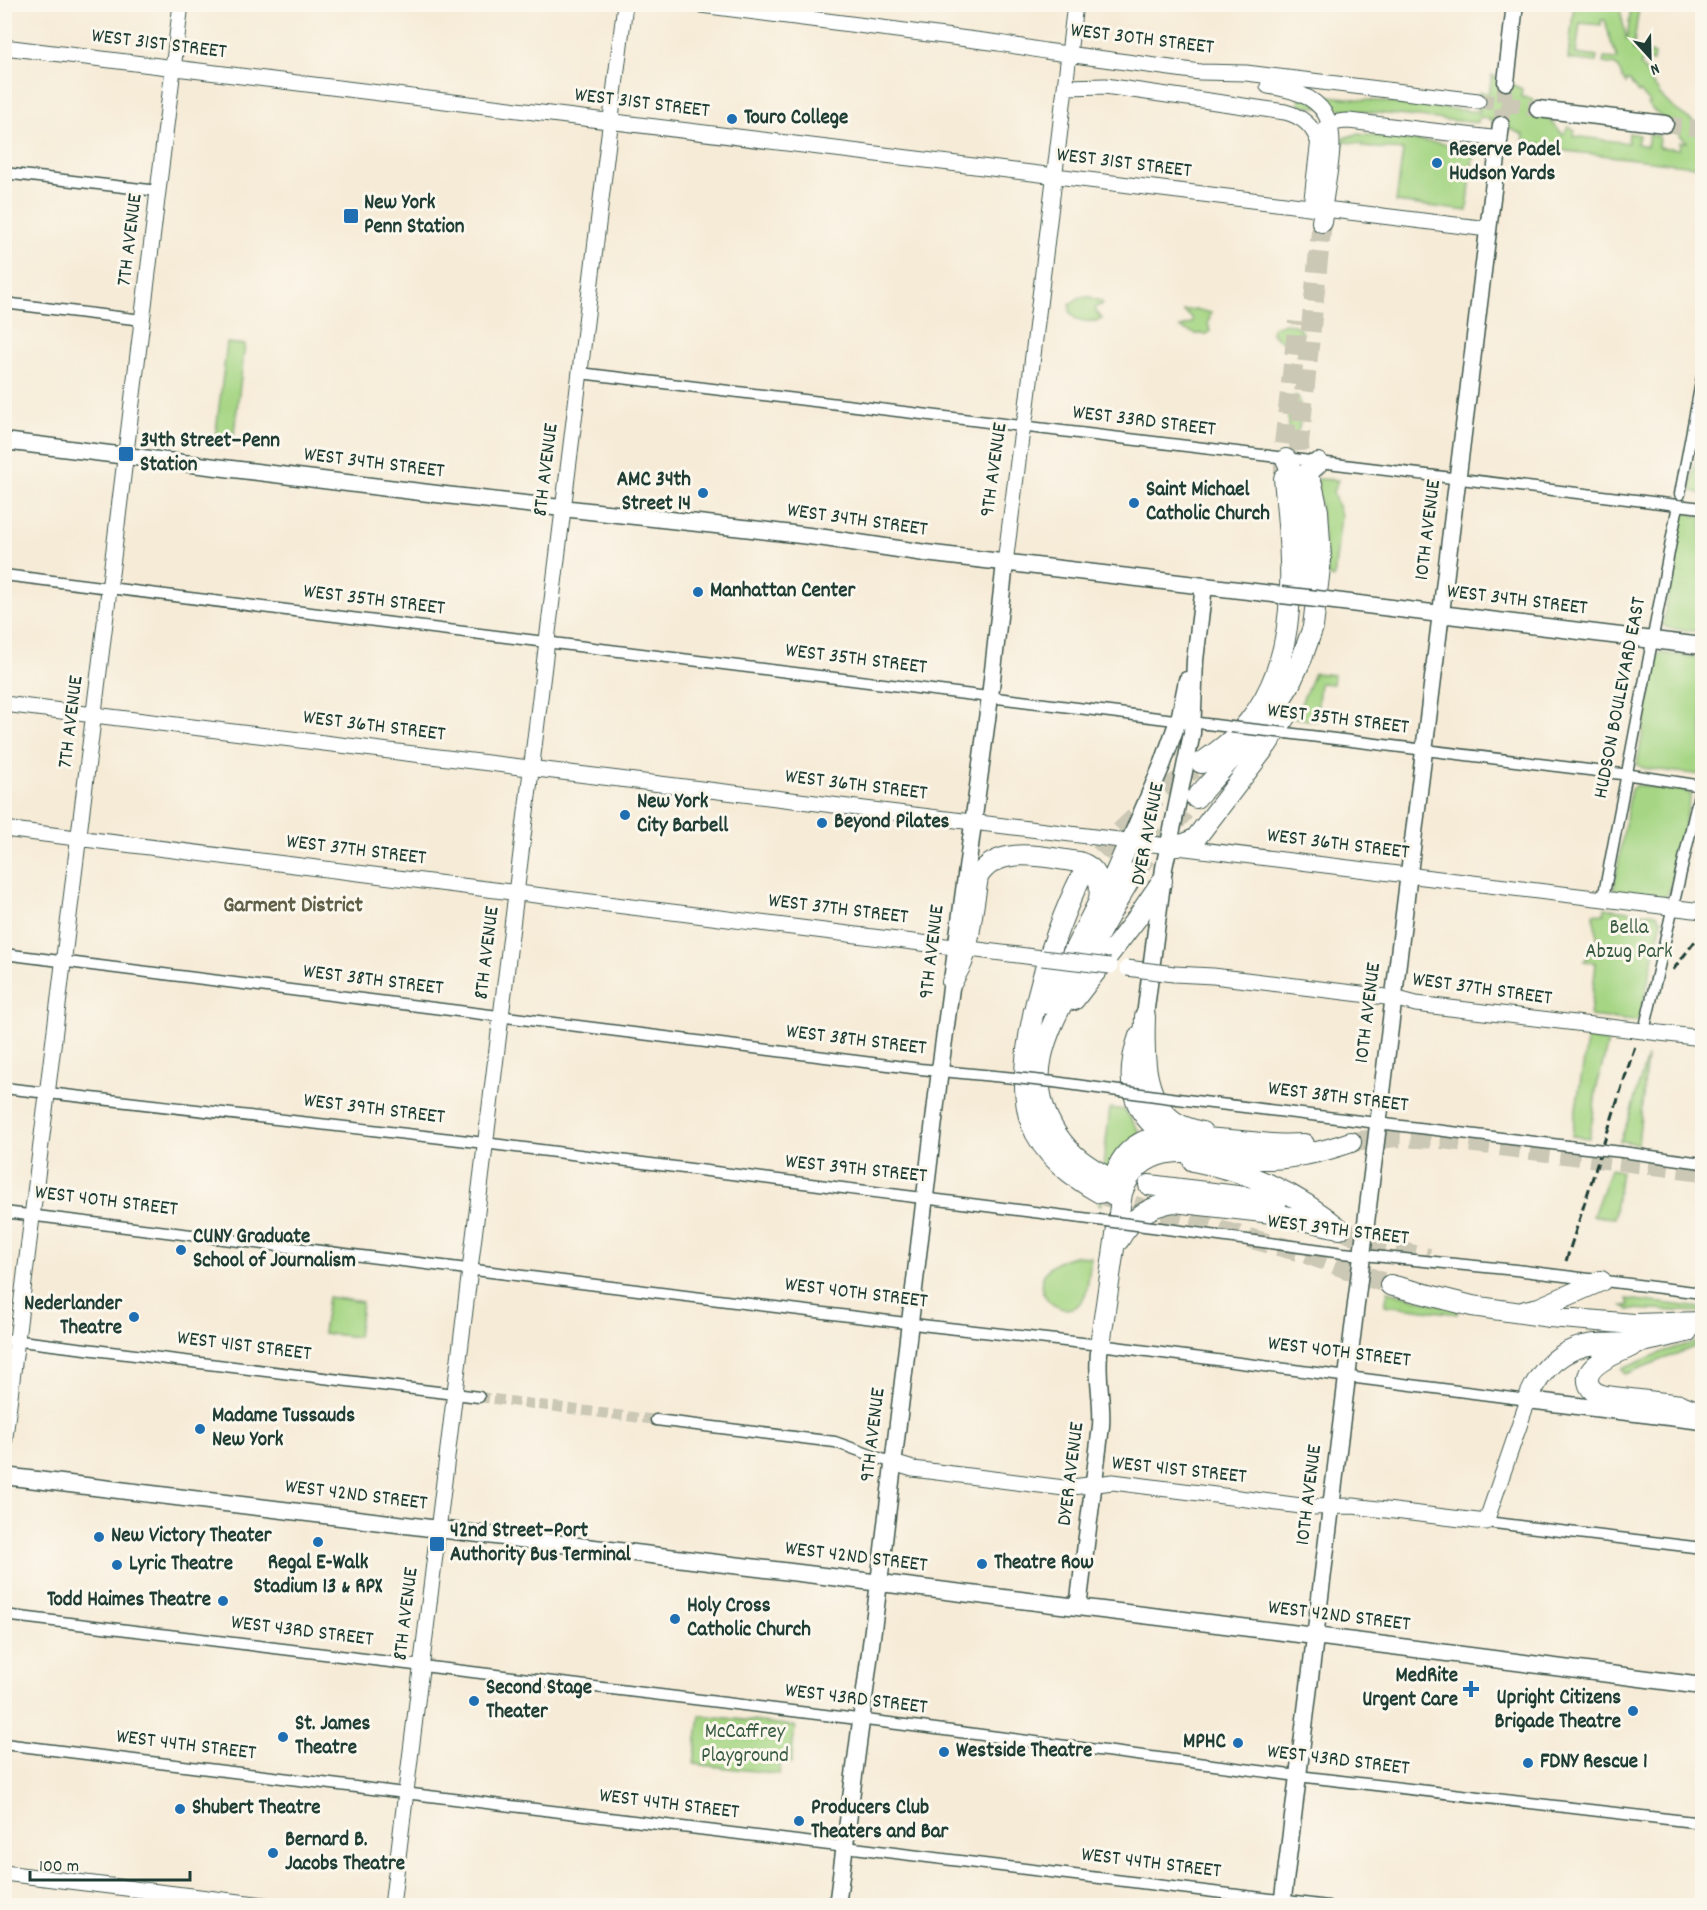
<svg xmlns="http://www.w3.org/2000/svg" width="1707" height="1910" font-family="Dekko,sans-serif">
  <rect width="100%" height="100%" fill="#fbf7ec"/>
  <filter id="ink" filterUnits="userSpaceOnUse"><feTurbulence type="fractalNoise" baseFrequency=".0167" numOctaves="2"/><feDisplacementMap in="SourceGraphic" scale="12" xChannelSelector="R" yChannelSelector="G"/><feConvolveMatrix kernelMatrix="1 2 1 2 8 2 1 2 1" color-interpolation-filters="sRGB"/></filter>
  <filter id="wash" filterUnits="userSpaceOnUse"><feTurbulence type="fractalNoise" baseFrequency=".008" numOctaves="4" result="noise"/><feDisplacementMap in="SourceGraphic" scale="24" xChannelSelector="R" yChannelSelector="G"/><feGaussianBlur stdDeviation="1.35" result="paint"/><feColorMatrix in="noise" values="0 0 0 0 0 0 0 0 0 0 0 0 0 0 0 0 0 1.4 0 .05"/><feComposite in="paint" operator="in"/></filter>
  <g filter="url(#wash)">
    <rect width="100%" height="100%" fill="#f6ebd7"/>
    <path fill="#a6d684" stroke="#628a5c" stroke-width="1.5" d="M 1574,5 L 1619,5 L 1627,41 L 1631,6 L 1639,7 L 1633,51 L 1654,54 L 1653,62 L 1642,62 L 1640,65 L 1651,78 L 1651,83 L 1659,91 L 1659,94 L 1672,107 L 1702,128 L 1702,167 L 1541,148 L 1541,144 L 1523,142 L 1524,135 L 1486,118 L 1479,117 L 1478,123 L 1299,105 L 1300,93 L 1480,112 L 1480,109 L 1477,109 L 1479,92 L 1489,93 L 1492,75 L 1522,89 L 1521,97 L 1530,98 L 1563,135 L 1568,126 L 1575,131 L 1573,136 L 1628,143 L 1629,133 L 1639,135 L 1637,144 L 1647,146 L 1649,135 L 1659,136 L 1658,147 L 1679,149 L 1680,142 L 1687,142 L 1647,104 L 1650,103 L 1640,91 L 1638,93 L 1630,81 L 1627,81 L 1626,84 L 1616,65 L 1603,63 L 1604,58 L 1618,59 L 1611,42 L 1605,20 L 1601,20 L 1601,25 L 1580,23 L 1576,54 L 1597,57 L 1596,62 L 1568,59 Z
      M 1357,134 L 1474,147 L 1467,211 L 1396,202 L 1403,150 L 1362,147 L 1362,144 L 1345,142 L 1342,147 L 1337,147 L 1344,138 Z
      M 1080,297 L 1090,297 L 1102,302 L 1103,304 L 1096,307 L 1095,310 L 1102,319 C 1089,324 1067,322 1070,304 Z
      M 1195,309 L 1211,313 L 1208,323 L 1210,331 L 1207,334 L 1196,334 L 1180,328 L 1193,322 L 1192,318 L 1183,311 Z
      M 1285,323 L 1293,324 L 1300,329 L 1302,334 L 1300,338 C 1290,344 1278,343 1272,333 L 1273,327 Z
      M 227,343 L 245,345 L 233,441 L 215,439 Z
      M 1294,396 L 1297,396 L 1299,398 C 1301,411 1303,431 1292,439 C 1284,427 1289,409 1294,396 Z
      M 1702,423 L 1702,494 L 1690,490 Z
      M 1317,479 L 1338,480 L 1333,492 L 1341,515 L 1334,578 L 1328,576 Z
      M 1690,513 L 1695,516 L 1702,517 L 1702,632 L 1667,628 L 1663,624 L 1682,517 L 1684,514 Z
      M 1660,653 L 1702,658 L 1702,775 L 1643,768 L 1637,764 L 1656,659 Z
      M 1314,673 L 1334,675 L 1333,684 L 1320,683 L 1316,721 L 1295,718 Z
      M 1637,785 L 1686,791 L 1691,795 L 1669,892 L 1665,897 L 1618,892 L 1614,888 L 1631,789 Z
      M 1605,908 L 1656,914 L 1662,920 L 1640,1018 L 1635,1021 L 1590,1016 L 1596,963 L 1584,961 C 1591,953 1597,945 1597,933 C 1596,926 1592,921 1594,913 L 1604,914 Z
      M 1587,1039 L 1608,1042 L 1596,1090 L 1593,1117 L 1589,1138 L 1572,1136 C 1576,1103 1583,1072 1587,1039 Z
      M 1647,1057 L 1638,1144 L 1620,1141 L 1629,1118 Z
      M 1110,1108 L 1125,1110 L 1140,1132 L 1102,1197 L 1102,1205 L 1099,1205 L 1099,1202 Z
      M 1610,1169 L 1621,1171 L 1614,1218 L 1593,1216 Z
      M 1074,1256 L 1091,1257 C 1089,1269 1089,1284 1085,1295 C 1066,1336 1004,1274 1074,1256 Z
      M 1388,1291 L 1458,1310 L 1457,1314 L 1385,1305 Z
      M 328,1297 L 362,1302 L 358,1337 L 323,1333 Z
      M 1627,1299 L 1702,1308 L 1702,1312 L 1629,1309 L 1623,1306 L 1629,1305 Z
      M 1702,1340 L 1702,1344 L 1625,1374 L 1622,1369 L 1665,1351 Z
      M 700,1715 L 795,1726 L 791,1763 L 781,1762 L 779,1774 L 694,1764 Z"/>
  </g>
  <g filter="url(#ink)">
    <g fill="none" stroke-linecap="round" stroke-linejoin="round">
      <path stroke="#cbc8b6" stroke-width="10" stroke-dasharray="10 5" stroke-linecap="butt" d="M 479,1397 L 656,1420"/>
      <path stroke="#cbc8b6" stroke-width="15" stroke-dasharray="15 8" stroke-linecap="butt" d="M 1478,101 L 1504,104"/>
      <path stroke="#cbc8b6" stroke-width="16" stroke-dasharray="16 8" stroke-linecap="butt" d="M 1504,104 L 1538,109
        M 1665,124 L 1702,129
        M 1501,125 L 1506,82"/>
      <path stroke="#cbc8b6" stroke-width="20" stroke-dasharray="20 10" stroke-linecap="butt" d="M 1284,474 L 1284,444 L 1298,322
        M 1310,479 L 1300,456 L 1299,443 L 1322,222
        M 1134,873 L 1158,841 L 1196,798
        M 1081,877 C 1114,833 1150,802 1194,769
        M 1351,1142 L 1396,1137 L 1442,1139 L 1702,1171
        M 1105,1196 L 1156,1213 L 1304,1253 L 1390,1285
        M 1340,1229 L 1379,1247 L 1429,1258"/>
      <g stroke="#3f574c" stroke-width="13">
        <path id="street" d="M 4,173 L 158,191
          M 4,303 L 142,320
          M 580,373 L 1702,508
          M 1680,494 L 1702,377
          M 4,575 L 1231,727
          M 1286,733 L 1638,776 L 1702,786
          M 1603,899 L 1678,505
          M 4,954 L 920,1069 L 1015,1078
          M 1644,1031 L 1701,786
          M 1054,1082 L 1119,1091
          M 4,1088 L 468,1141 L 1098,1220
          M 1178,1099 L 1568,1146
          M 1622,1152 L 1702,1163
          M 4,1212 L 930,1326 L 1100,1345 L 1528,1400
          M 1160,1228 L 1343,1253 L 1516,1270 L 1702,1293
          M 4,1339 L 479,1397
          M 656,1420 L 835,1442 L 893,1463
          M 1486,1522 L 1702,1548
          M 4,1615 L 882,1722 L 1298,1776 L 1702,1823
          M 4,1744 L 1328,1906"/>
      </g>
      <g stroke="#3f574c" stroke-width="17">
        <path id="secondary" d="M 693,4 L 999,43 L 1045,51 L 1200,72 L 1246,73 L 1478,101
          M 4,47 L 1488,229
          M 1268,86 C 1352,97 1332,146 1324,209
          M 1066,87 L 1105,86 L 1285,112 C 1301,116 1313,126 1318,141
          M 1311,207 L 1319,139 C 1325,125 1334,121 1349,121 L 1500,139
          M 1005,563 L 1021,438 L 1026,414 L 1075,4
          M 4,704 L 1702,911
          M 4,829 L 1042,958
          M 1174,974 L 1213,976 L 1394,998 L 1416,1004 L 1702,1038
          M 4,1445 L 181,4
          M 893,1463 L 913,1469 L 1064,1488 L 1113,1482 L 1309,1507 L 1353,1506 L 1486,1522 L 1528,1400
          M 4,1873 L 272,1906
          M 392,1906 L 625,4"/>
      </g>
      <g stroke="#3f574c" stroke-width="19">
        <path id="primary" d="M 1506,82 L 1515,4
          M 1538,109 L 1665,124
          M 4,441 L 445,495 L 752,529 L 825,538 L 925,553 L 1281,595
          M 1326,600 L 1702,646
          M 1129,842 L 1163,763 L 1180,715 L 1187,680
          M 1145,1016 L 1164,868 L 1192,733 L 1195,660 L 1204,586
          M 1528,1400 L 1702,1421
          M 4,1476 L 1315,1636 L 1702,1686
          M 1078,1607 L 1101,1426 C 1103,1398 1095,1373 1100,1345
          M 837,1906 L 879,1583 L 940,1070 L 990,697 L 1005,563
          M 1282,1906 L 1501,125"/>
      </g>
      <g stroke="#3f574c" stroke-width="22">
        <path id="highway" d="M 1322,222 L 1324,209
          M 1286,459 L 1294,477 L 1295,490
          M 1307,587 L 1301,485 L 1304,476 L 1318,463
          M 1201,763 C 1218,751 1236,738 1249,721 C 1303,654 1291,558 1284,478
          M 1196,798 L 1270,716 L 1289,686 L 1302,658 L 1313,627 L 1321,559 L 1318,511 L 1312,484
          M 1168,846 L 1185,844 L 1196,838 L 1267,745 L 1287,714
          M 1081,877 C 1052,934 1009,1062 1031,1123 C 1042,1154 1073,1178 1100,1193
          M 952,982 L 962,963 L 967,948 L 978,877 C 998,843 1047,858 1079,862 C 1098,868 1103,884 1098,903
          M 1074,1000 L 1137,918 L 1162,881
          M 1047,1004 L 1098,903 L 1110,885 L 1129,842
          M 1145,1016 C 1144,1050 1142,1095 1171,1119 C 1180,1127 1191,1129 1202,1132
          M 1139,1036 C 1125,1076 1129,1112 1167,1136
          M 1193,1161 C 1250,1172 1296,1192 1340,1229
          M 1102,1174 C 1080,1162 1065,1149 1053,1128 C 1021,1072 1052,1024 1078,973 C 1096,939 1114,905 1134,873
          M 1149,1185 L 1277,1201
          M 1114,1196 C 1111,1161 1133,1137 1169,1136 C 1178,1136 1187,1138 1197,1138 C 1222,1138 1246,1142 1271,1144 C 1282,1145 1293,1144 1304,1144
          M 1119,1240 C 1131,1218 1149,1206 1174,1202 L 1272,1213 L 1334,1227
          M 1390,1285 L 1472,1306 L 1550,1317 L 1634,1324 L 1702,1322
          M 1525,1311 L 1539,1308 L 1601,1281
          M 1100,1345 L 1122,1193 C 1145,1126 1221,1161 1270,1159 C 1298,1158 1325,1151 1351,1142
          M 1633,1346 C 1620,1352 1581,1365 1589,1385 C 1592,1392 1598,1394 1605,1396 L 1681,1405 L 1702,1413
          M 1528,1400 C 1540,1369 1561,1348 1595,1344 C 1611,1343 1627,1344 1642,1342 C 1657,1339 1672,1335 1687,1332"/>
      </g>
      <use href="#street" stroke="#fff" stroke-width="10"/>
      <use href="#secondary" stroke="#fff" stroke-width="15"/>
      <use href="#primary" stroke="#fff" stroke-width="16"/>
      <use href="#highway" stroke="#fff" stroke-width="20"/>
      <path stroke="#1f3d34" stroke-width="3" stroke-dasharray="9 4.5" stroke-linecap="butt" d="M 1673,970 L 1702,932
        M 1566,1261 L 1635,1046"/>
      <g stroke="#3f574c" stroke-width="13" stroke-linecap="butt">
        <path id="street-bridge" d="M 1231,727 L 1286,733
          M 1015,1078 L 1054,1082
          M 1119,1091 L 1178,1099
          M 1568,1146 L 1622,1152
          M 1098,1220 L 1160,1228"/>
      </g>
      <g stroke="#3f574c" stroke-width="17" stroke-linecap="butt">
        <path id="secondary-bridge" d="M 1042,958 L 1110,966
          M 1127,968 L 1174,974"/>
      </g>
      <g stroke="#3f574c" stroke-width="19" stroke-linecap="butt">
        <path id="primary-bridge" d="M 1281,595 L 1326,600"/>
      </g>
      <use href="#street-bridge" stroke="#fff" stroke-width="10"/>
      <use href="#secondary-bridge" stroke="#fff" stroke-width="15"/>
      <use href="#primary-bridge" stroke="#fff" stroke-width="16"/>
    </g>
  </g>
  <g fill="#1f6fb2" stroke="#fbf7ec" stroke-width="2">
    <circle cx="732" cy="119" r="6"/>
    <circle cx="1437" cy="163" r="6"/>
    <rect x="343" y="208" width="16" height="16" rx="3"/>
    <rect x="118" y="446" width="16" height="16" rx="3"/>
    <circle cx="703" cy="493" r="6"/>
    <circle cx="1134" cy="503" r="6"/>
    <circle cx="698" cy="592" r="6"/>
    <circle cx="625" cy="815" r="6"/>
    <circle cx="822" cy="823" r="6"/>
    <circle cx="181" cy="1250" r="6"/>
    <circle cx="134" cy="1317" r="6"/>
    <circle cx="200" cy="1429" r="6"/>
    <circle cx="99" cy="1537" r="6"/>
    <circle cx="318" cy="1542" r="6"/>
    <rect x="429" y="1536" width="16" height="16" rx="3"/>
    <circle cx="982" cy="1564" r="6"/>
    <circle cx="117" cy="1565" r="6"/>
    <circle cx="223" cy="1601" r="6"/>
    <circle cx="675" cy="1619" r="6"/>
    <path d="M1468 1680h6v6h6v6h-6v6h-6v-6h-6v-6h6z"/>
    <circle cx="474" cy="1701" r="6"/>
    <circle cx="1633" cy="1711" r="6"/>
    <circle cx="283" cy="1737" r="6"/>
    <circle cx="1238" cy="1743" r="6"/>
    <circle cx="944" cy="1752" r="6"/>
    <circle cx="1528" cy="1763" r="6"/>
    <circle cx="180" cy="1809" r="6"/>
    <circle cx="799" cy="1821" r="6"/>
    <circle cx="273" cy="1853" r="6"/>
  </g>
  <g text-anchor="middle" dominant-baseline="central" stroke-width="6" stroke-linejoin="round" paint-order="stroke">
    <g font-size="21" fill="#1f3d34" stroke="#fbf7ec">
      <text transform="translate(1142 40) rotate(7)">WEST 30TH STREET</text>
      <text transform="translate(159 45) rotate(7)">WEST 31ST STREET</text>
      <text transform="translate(642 104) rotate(7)">WEST 31ST STREET</text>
      <text transform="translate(1124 164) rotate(7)">WEST 31ST STREET</text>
      <text transform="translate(131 240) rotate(-83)">7TH AVENUE</text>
      <text transform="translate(1144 422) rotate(7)">WEST 33RD STREET</text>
      <text transform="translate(374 464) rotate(7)">WEST 34TH STREET</text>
      <text transform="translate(547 470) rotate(-83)">8TH AVENUE</text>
      <text transform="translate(995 470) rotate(-82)">9TH AVENUE</text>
      <text transform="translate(857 521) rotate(8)">WEST 34TH STREET</text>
      <text transform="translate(1429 530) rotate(-83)">10TH AVENUE</text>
      <text transform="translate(374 601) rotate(7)">WEST 35TH STREET</text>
      <text transform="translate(1517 601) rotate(7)">WEST 34TH STREET</text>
      <text transform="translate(856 660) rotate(7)">WEST 35TH STREET</text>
      <text transform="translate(1621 698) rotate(-79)">HUDSON BOULEVARD EAST</text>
      <text transform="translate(1338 720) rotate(7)">WEST 35TH STREET</text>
      <text transform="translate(72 722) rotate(-83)">7TH AVENUE</text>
      <text transform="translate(374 727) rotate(7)">WEST 36TH STREET</text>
      <text transform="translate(856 786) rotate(7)">WEST 36TH STREET</text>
      <text transform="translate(1149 834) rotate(-79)">DYER AVENUE</text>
      <text transform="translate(1338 845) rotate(7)">WEST 36TH STREET</text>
      <text transform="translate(356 851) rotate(7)">WEST 37TH STREET</text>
      <text transform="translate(838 910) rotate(7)">WEST 37TH STREET</text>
      <text transform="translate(933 952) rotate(-83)">9TH AVENUE</text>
      <text transform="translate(488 953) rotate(-83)">8TH AVENUE</text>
      <text transform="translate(373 981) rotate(7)">WEST 38TH STREET</text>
      <text transform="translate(1482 990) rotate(8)">WEST 37TH STREET</text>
      <text transform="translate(1369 1013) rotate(-83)">10TH AVENUE</text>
      <text transform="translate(856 1041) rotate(7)">WEST 38TH STREET</text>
      <text transform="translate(1338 1098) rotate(7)">WEST 38TH STREET</text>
      <text transform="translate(374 1110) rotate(7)">WEST 39TH STREET</text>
      <text transform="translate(856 1170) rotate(6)">WEST 39TH STREET</text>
      <text transform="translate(106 1202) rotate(7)">WEST 40TH STREET</text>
      <text transform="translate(1338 1231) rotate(7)">WEST 39TH STREET</text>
      <text transform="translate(856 1294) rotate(7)">WEST 40TH STREET</text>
      <text transform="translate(244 1347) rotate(7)">WEST 41ST STREET</text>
      <text transform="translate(1339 1353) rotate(7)">WEST 40TH STREET</text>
      <text transform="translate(874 1435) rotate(-83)">9TH AVENUE</text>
      <text transform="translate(1179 1471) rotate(6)">WEST 41ST STREET</text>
      <text transform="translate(1072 1474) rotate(-83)">DYER AVENUE</text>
      <text transform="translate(1310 1495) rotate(-83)">10TH AVENUE</text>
      <text transform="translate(356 1496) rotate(7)">WEST 42ND STREET</text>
      <text transform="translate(856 1558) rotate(7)">WEST 42ND STREET</text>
      <text transform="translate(407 1614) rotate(-83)">8TH AVENUE</text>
      <text transform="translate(1339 1617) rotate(7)">WEST 42ND STREET</text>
      <text transform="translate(302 1632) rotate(7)">WEST 43RD STREET</text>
      <text transform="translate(856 1700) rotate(7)">WEST 43RD STREET</text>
      <text transform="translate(186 1746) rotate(7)">WEST 44TH STREET</text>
      <text transform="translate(1338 1761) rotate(7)">WEST 43RD STREET</text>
      <text transform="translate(669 1805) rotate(7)">WEST 44TH STREET</text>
      <text transform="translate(1151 1864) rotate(7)">WEST 44TH STREET</text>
    </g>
    <g font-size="21" font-weight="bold" fill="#1f3d34" stroke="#fbf7ec" text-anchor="start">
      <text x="744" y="119">Touro College</text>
      <text x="1449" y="151">Reserve Padel<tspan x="1449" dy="24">Hudson Yards</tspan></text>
      <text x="364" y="204">New York<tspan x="364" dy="24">Penn Station</tspan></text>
      <text x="140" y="442">34th Street–Penn<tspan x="140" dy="24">Station</tspan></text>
      <text x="691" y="481" text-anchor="end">AMC 34th<tspan x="691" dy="24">Street 14</tspan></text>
      <text x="1146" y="491">Saint Michael<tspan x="1146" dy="24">Catholic Church</tspan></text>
      <text x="710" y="592">Manhattan Center</text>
      <text x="637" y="803">New York<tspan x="637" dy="24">City Barbell</tspan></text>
      <text x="834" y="823">Beyond Pilates</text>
      <text x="193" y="1238">CUNY Graduate<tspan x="193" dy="24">School of Journalism</tspan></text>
      <text x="122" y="1305" text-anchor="end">Nederlander<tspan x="122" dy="24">Theatre</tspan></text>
      <text x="212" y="1417">Madame Tussauds<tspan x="212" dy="24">New York</tspan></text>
      <text x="450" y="1532">42nd Street–Port<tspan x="450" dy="24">Authority Bus Terminal</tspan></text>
      <text x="111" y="1537">New Victory Theater</text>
      <text x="318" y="1564" text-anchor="middle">Regal E-Walk<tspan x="318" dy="24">Stadium 13 &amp; RPX</tspan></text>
      <text x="994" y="1564">Theatre Row</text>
      <text x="129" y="1565">Lyric Theatre</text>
      <text x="211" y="1601" text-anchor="end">Todd Haimes Theatre</text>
      <text x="687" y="1607">Holy Cross<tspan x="687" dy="24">Catholic Church</tspan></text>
      <text x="1458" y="1677" text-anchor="end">MedRite<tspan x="1458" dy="24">Urgent Care</tspan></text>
      <text x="486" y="1689">Second Stage<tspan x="486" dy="24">Theater</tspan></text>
      <text x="1621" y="1699" text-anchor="end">Upright Citizens<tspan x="1621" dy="24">Brigade Theatre</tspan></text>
      <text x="295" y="1725">St. James<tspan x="295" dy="24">Theatre</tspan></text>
      <text x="1226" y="1743" text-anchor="end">MPHC</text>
      <text x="956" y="1752">Westside Theatre</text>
      <text x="1540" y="1763">FDNY Rescue 1</text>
      <text x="192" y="1809">Shubert Theatre</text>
      <text x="811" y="1809">Producers Club<tspan x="811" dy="24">Theaters and Bar</tspan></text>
      <text x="285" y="1841">Bernard B.<tspan x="285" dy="24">Jacobs Theatre</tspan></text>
    </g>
    <g font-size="21" fill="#3a5c44" stroke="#fbf7ec">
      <text x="1629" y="929">Bella<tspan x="1629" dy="24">Abzug Park</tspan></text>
      <text x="745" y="1733">McCaffrey<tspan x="745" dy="24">Playground</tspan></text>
    </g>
    <g font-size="22" font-weight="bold" fill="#5e5f46" stroke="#fbf7ec">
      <text x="293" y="906">Garment District</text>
    </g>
  </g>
  <rect width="1707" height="1910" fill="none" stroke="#fbf7ec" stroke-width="24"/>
  <g transform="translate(1650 57) rotate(158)" stroke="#fbf7ec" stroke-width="4.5" paint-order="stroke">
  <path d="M0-4.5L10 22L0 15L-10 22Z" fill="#1f3d34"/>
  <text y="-9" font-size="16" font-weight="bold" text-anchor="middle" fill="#1f3d34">N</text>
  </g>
  <path d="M30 1871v9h160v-9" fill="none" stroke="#1f3d34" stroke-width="3"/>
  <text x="39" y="1871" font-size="18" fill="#1f3d34" stroke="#fbf7ec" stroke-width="4.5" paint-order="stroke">100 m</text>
</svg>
